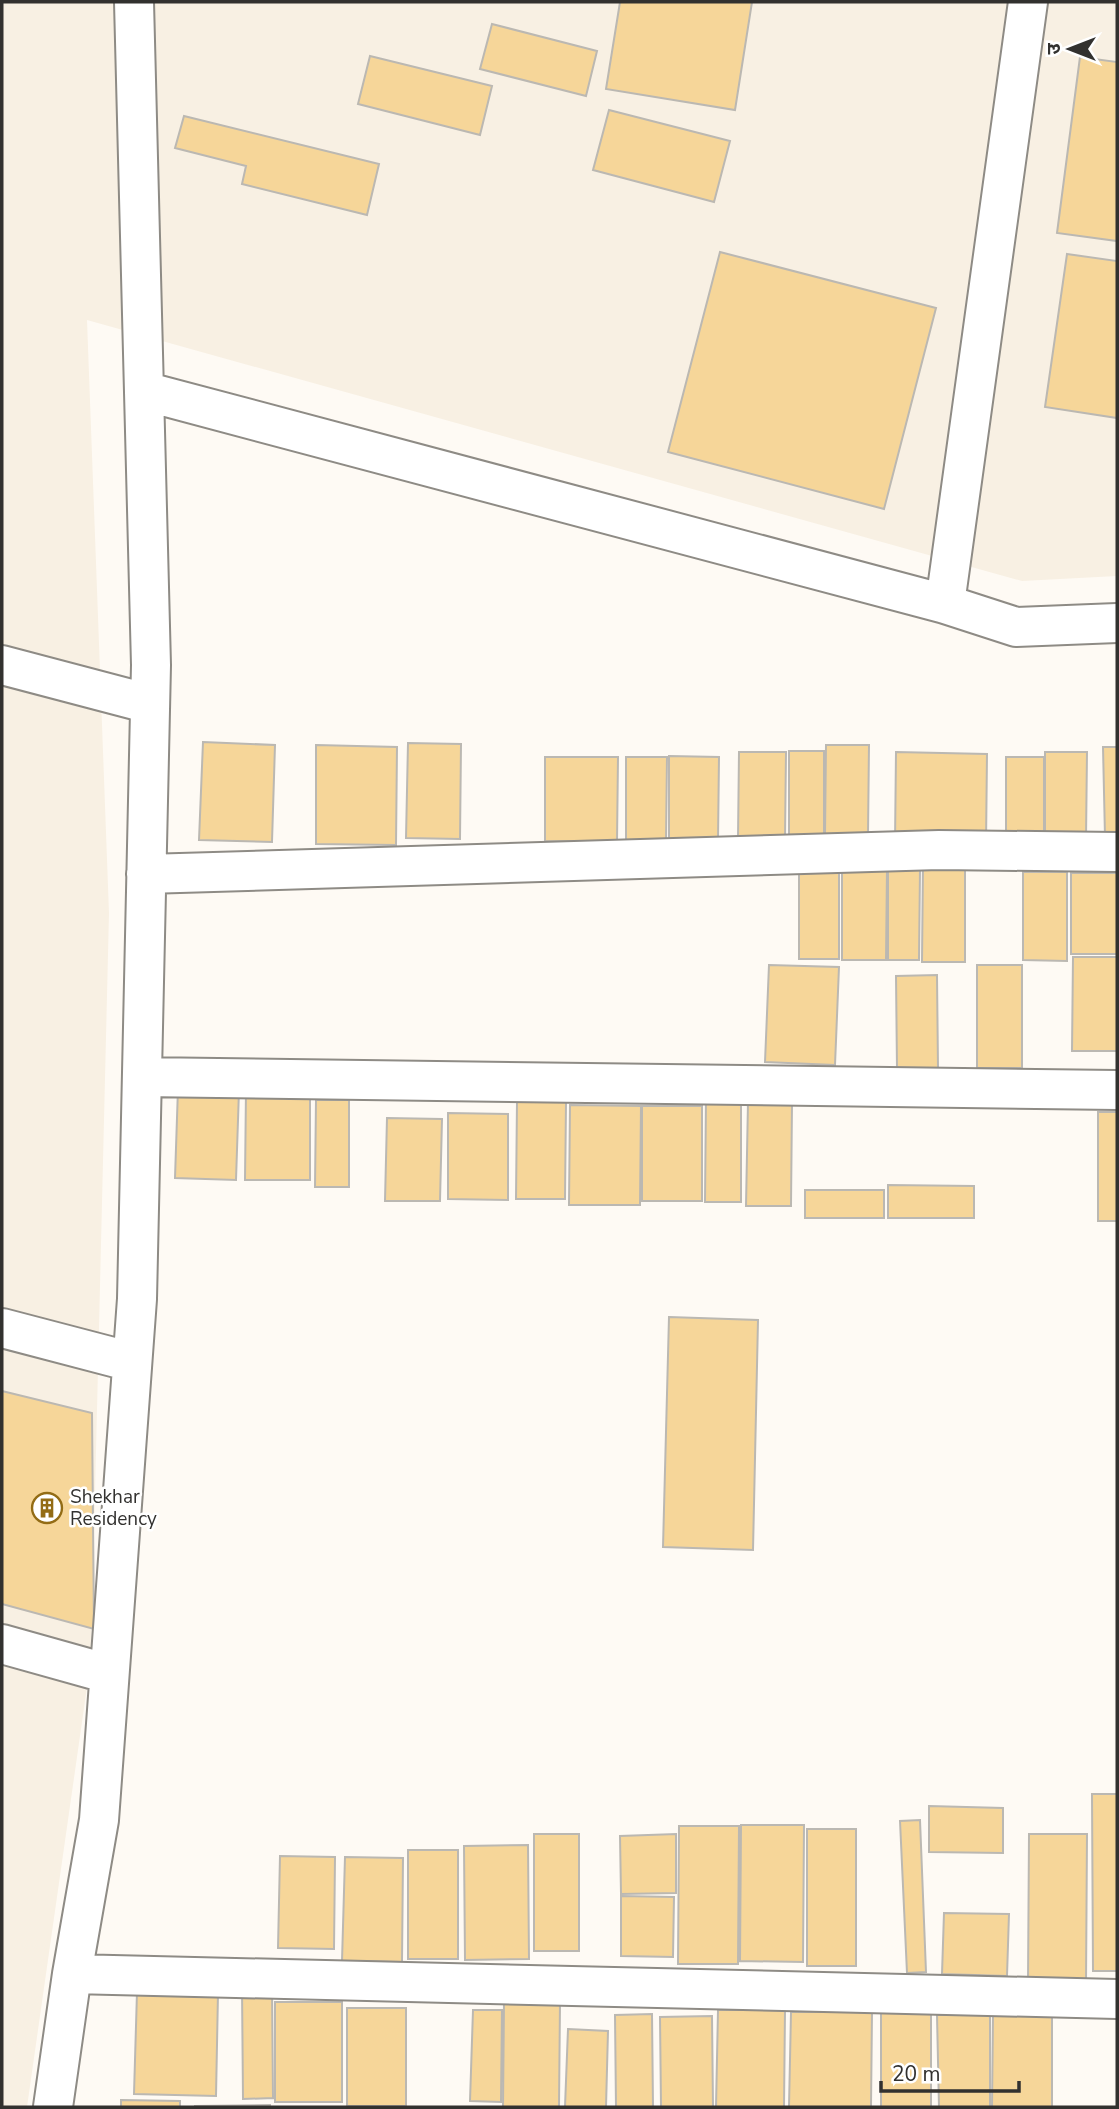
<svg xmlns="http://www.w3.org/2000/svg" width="1119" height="2109" font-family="'Nunito Sans','Noto Sans Devanagari',sans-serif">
  <rect width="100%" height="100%" fill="#fefaf4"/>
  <path fill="#f8f0e3" d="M 2,2 L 1117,2 L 1117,576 L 1022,581 L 87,320 L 109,913 L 91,1659 L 27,2107 L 2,2107 Z"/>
  <path fill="#f6d699" stroke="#bbb8b2" stroke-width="2" d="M 620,2 L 752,2 L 735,110 L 606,89 Z
    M 492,24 L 597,51 L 586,96 L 480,69 Z
    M 370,56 L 492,86 L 480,135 L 358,104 Z
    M 1080,57 L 1117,62 L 1117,241 L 1057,233 Z
    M 609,110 L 730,141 L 714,202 L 593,170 Z
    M 184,116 L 379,164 L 367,215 L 242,184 L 246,166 L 175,148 Z
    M 720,252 L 936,308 L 884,509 L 668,452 Z
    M 1067,254 L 1117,261 L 1117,418 L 1045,407 Z
    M 203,742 L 275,745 L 272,842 L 199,840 Z
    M 408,743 L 461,744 L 460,839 L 406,838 Z
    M 316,745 L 397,747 L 396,845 L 316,844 Z
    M 826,745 L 869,745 L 868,834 L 825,834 Z
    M 1103,747 L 1117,747 L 1117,837 L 1105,837 Z
    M 789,751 L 824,751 L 824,835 L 789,835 Z
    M 739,752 L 786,752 L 785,839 L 738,839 Z
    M 896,752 L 987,754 L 986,844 L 895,843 Z
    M 1045,752 L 1087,752 L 1086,839 L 1045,839 Z
    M 669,756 L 719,757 L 718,840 L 669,840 Z
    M 545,757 L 618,757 L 617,842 L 545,841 Z
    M 626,757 L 667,757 L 666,842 L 626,841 Z
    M 1006,757 L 1044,757 L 1044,841 L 1006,841 Z
    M 923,863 L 965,863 L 965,962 L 922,962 Z
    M 799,866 L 839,867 L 839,959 L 799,959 Z
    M 842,868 L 887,869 L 886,960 L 842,960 Z
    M 888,868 L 920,869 L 919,960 L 888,960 Z
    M 1023,872 L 1067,872 L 1067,961 L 1023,960 Z
    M 1071,873 L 1117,873 L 1117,954 L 1071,954 Z
    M 1073,957 L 1117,957 L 1117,1051 L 1072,1051 Z
    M 769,965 L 839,967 L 835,1065 L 765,1062 Z
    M 977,965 L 1022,965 L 1022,1068 L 977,1068 Z
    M 937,975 L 938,1068 L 897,1069 L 896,976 Z
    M 178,1088 L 239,1090 L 236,1180 L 175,1178 Z
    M 246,1090 L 310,1090 L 310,1180 L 245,1180 Z
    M 706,1097 L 741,1097 L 741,1202 L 705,1202 Z
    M 316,1100 L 349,1100 L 349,1187 L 315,1187 Z
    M 517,1101 L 566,1102 L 565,1199 L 516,1199 Z
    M 748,1102 L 792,1103 L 791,1206 L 746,1206 Z
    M 570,1105 L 641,1106 L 640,1205 L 569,1205 Z
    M 642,1106 L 702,1106 L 702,1201 L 642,1201 Z
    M 1098,1112 L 1117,1112 L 1117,1221 L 1098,1221 Z
    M 448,1113 L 508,1114 L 508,1200 L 448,1199 Z
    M 387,1118 L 442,1119 L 440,1201 L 385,1201 Z
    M 888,1185 L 974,1186 L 974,1218 L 888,1218 Z
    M 805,1190 L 884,1190 L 884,1218 L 805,1218 Z
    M 669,1317 L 758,1320 L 753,1550 L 663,1547 Z
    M 2,1391 L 92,1413 L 94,1629 L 2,1604 Z
    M 1092,1794 L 1117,1794 L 1117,1971 L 1093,1971 Z
    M 929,1806 L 1003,1808 L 1003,1853 L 929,1852 Z
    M 920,1820 L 926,1972 L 907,1973 L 900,1821 Z
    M 741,1825 L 804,1825 L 803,1962 L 740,1961 Z
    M 679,1826 L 739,1826 L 738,1964 L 678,1964 Z
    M 807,1829 L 856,1829 L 856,1966 L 807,1966 Z
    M 534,1834 L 579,1834 L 579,1951 L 534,1951 Z
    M 676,1834 L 676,1893 L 621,1894 L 620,1836 Z
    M 1029,1834 L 1087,1834 L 1086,1983 L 1028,1983 Z
    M 528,1845 L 529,1959 L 465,1960 L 464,1846 Z
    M 408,1850 L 458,1850 L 458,1959 L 408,1959 Z
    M 280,1856 L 335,1857 L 334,1949 L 278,1948 Z
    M 345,1857 L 403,1858 L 402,1962 L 342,1961 Z
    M 621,1896 L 674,1897 L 673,1957 L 621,1956 Z
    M 944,1913 L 1009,1914 L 1007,1976 L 942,1974 Z
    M 242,1988 L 272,1989 L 273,2098 L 243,2099 Z
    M 137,1992 L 218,1993 L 216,2096 L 134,2094 Z
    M 275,2002 L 342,2002 L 342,2102 L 275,2102 Z
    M 504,2002 L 560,2003 L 559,2107 L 503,2107 Z
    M 347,2008 L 406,2008 L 406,2106 L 347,2106 Z
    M 473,2010 L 502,2010 L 501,2102 L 470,2101 Z
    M 718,2010 L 785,2010 L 784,2107 L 716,2107 Z
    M 791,2012 L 872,2012 L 871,2107 L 789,2107 Z
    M 881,2013 L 931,2013 L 931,2107 L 881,2107 Z
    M 652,2014 L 653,2107 L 616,2107 L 615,2015 Z
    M 990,2014 L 990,2107 L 939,2107 L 937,2015 Z
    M 993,2014 L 1052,2015 L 1052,2107 L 992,2107 Z
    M 712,2016 L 713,2107 L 661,2107 L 660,2017 Z
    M 568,2029 L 608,2031 L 606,2107 L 565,2107 Z
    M 121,2100 L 180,2101 L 180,2107 L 121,2107 Z
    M 270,2105 L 270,2107 L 195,2107 L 195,2106 Z"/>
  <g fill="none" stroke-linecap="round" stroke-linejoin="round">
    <g stroke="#8e8b85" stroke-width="42">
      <path id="minor" d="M 144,391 L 945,604 L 1016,627 L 1117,623
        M 945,604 L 1028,2
        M 2,665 L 150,704
        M 146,874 L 939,850 L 1117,852
        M 142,1077 L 1117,1090
        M 2,1328 L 132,1362
        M 2,1644 L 109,1674
        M 72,1974 L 1117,1999
        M 53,2107 L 72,1974 L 99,1820 L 137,1299 L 151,665 L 134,2"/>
    </g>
    <use href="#minor" stroke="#fff" stroke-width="38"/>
  </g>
  <defs>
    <g id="building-ring" transform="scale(1.575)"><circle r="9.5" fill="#fff" stroke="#936c15" stroke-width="1.5"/><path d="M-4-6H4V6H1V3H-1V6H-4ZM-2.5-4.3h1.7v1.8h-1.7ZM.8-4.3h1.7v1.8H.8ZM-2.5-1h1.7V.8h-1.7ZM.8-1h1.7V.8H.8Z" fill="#936c15"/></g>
  </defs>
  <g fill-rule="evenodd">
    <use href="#building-ring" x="47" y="1508"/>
  </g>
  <g text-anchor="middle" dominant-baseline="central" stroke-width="5" stroke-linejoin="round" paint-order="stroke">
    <g font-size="19" fill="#32312f" stroke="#fff" text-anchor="start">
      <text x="70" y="1497">Shekhar<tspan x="70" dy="22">Residency</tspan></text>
    </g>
  </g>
  <rect width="1119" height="2109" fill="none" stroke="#32312f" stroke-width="7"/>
  <g transform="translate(1070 49) rotate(270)" stroke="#ffffff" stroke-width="5" paint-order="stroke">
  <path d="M0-5L12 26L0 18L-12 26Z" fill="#32312f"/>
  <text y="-10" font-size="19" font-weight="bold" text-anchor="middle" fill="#32312f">उ</text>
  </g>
  <path d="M881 2081v10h138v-10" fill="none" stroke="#32312f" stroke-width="3.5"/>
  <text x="892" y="2081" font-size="21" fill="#32312f" stroke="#ffffff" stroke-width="5" paint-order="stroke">20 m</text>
</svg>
